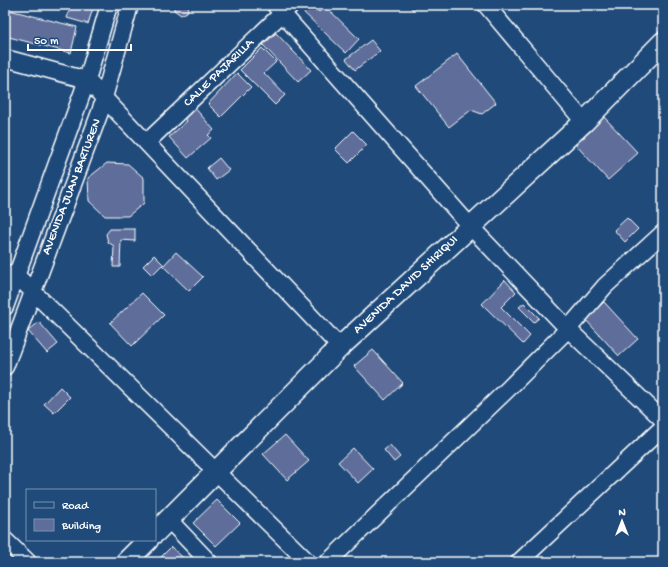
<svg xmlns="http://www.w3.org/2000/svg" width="668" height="567" font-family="'Gochi Hand',sans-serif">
  <rect width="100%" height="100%" fill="#1f4a7a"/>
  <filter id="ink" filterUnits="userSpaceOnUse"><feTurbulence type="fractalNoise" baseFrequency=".025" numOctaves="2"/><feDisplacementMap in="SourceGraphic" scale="8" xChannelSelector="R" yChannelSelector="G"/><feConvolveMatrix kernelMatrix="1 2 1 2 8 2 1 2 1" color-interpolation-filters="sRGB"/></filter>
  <g filter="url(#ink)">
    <path fill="#5e6d9a" stroke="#fff" d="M 71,5 L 94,5 L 88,24 L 67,18 Z
      M 174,5 L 189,5 L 187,12 L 181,15 L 174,10 Z
      M 302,5 L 312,5 L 319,12 L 325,6 L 359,39 L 346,53 L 299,8 Z
      M 409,5 L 419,5 L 413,10 Z
      M 5,9 L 77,27 L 71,53 L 5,36 Z
      M 276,33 L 311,70 L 298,82 L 263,45 Z
      M 371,40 L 380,51 L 355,70 L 346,59 Z
      M 262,48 L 276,62 L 264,73 L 285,95 L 275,105 L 240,70 Z
      M 457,54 L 496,103 L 482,114 L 471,110 L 449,127 L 416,86 Z
      M 237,73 L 251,87 L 221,117 L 208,104 Z
      M 194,107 L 214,130 L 208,135 L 211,138 L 188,158 L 169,137 L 187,121 L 183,116 Z
      M 604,117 L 638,153 L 608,180 L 575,144 Z
      M 353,131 L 367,145 L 349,163 L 335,149 Z
      M 219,158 L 229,170 L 216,180 L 207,168 Z
      M 107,163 L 128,164 L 144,178 L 144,203 L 128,216 L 105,216 L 89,201 L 88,178 Z
      M 627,218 L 638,229 L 625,242 L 614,230 Z
      M 110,229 L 135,229 L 135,241 L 121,240 L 120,267 L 113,267 L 114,246 L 108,242 L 106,234 Z
      M 176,252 L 203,277 L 189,291 L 162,265 L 152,275 L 143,266 L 154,255 L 164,265 Z
      M 505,280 L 516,292 L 501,307 L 530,336 L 523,344 L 482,304 Z
      M 142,293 L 164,315 L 132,346 L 110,323 Z
      M 604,302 L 638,339 L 619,356 L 585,319 Z
      M 524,303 L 539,318 L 534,322 L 519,307 Z
      M 39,322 L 58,344 L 47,353 L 28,331 Z
      M 373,350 L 403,383 L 385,400 L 354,366 Z
      M 60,387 L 70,397 L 54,413 L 44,404 Z
      M 285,435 L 309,461 L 287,480 L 263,454 Z
      M 390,445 L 400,457 L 394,462 L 384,450 Z
      M 353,448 L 373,469 L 358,483 L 338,462 Z
      M 217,500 L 240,523 L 216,546 L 193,523 Z
      M 171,547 L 188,562 L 163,562 L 159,559 Z"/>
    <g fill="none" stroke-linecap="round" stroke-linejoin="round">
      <g stroke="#fff" stroke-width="19">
        <path id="minor" d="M 275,5 L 470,226 L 568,329 L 663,420
          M 486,5 L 584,122
          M 5,58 L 87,80 L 340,347
          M 147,142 L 291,5
          M 5,273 L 16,275 L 308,562
          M 5,307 L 87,80 L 109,5
          M 5,367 L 100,112 L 130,5
          M 169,520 L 209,562
          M 5,540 L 28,562
          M 328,562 L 508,389 L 568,329 L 605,286 L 663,233
          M 519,562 L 663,427"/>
      </g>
      <g stroke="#fff" stroke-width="23">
        <path id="major" d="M 155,533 L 340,347 L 584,122 L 663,42
          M 126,562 L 148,540"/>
      </g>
      <use href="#minor" stroke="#1f4a7a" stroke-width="16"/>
      <use href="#major" stroke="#1f4a7a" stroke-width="20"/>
    </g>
  </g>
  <g text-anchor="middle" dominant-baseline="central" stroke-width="3.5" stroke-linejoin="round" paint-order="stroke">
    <g font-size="13" fill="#fff" stroke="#1f4a7a">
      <text transform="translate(219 73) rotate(-44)">CALLE PAJARILLA</text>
      <text transform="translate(72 187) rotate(-69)">AVENIDA JUAN BARTUREN</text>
      <text transform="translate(406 285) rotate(-43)">AVENIDA DAVID SHIRIQUI</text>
    </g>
  </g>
  <rect width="668" height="567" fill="none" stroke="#1f4a7a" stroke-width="20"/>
  <rect x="10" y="10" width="648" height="547" fill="none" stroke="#fff" stroke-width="1.5" filter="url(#ink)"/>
  <rect x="26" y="489" width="130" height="52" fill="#1f4a7a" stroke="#7992af"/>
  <rect x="34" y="502" width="20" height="6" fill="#1f4a7a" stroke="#7992af"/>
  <text x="62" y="509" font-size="12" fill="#ffffff">Road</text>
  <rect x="34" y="519" width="20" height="12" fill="#5e6d9a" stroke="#7992af"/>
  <text x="62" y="529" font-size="12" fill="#ffffff">Building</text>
  <g transform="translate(622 521)" stroke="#1f4a7a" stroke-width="3" paint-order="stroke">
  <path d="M0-3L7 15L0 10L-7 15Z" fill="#ffffff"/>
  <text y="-6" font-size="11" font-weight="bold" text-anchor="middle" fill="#ffffff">N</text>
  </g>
  <path d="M28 44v6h103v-6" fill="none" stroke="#ffffff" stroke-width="2"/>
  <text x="34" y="44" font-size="12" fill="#ffffff" stroke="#1f4a7a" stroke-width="3" paint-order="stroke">50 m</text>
</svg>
